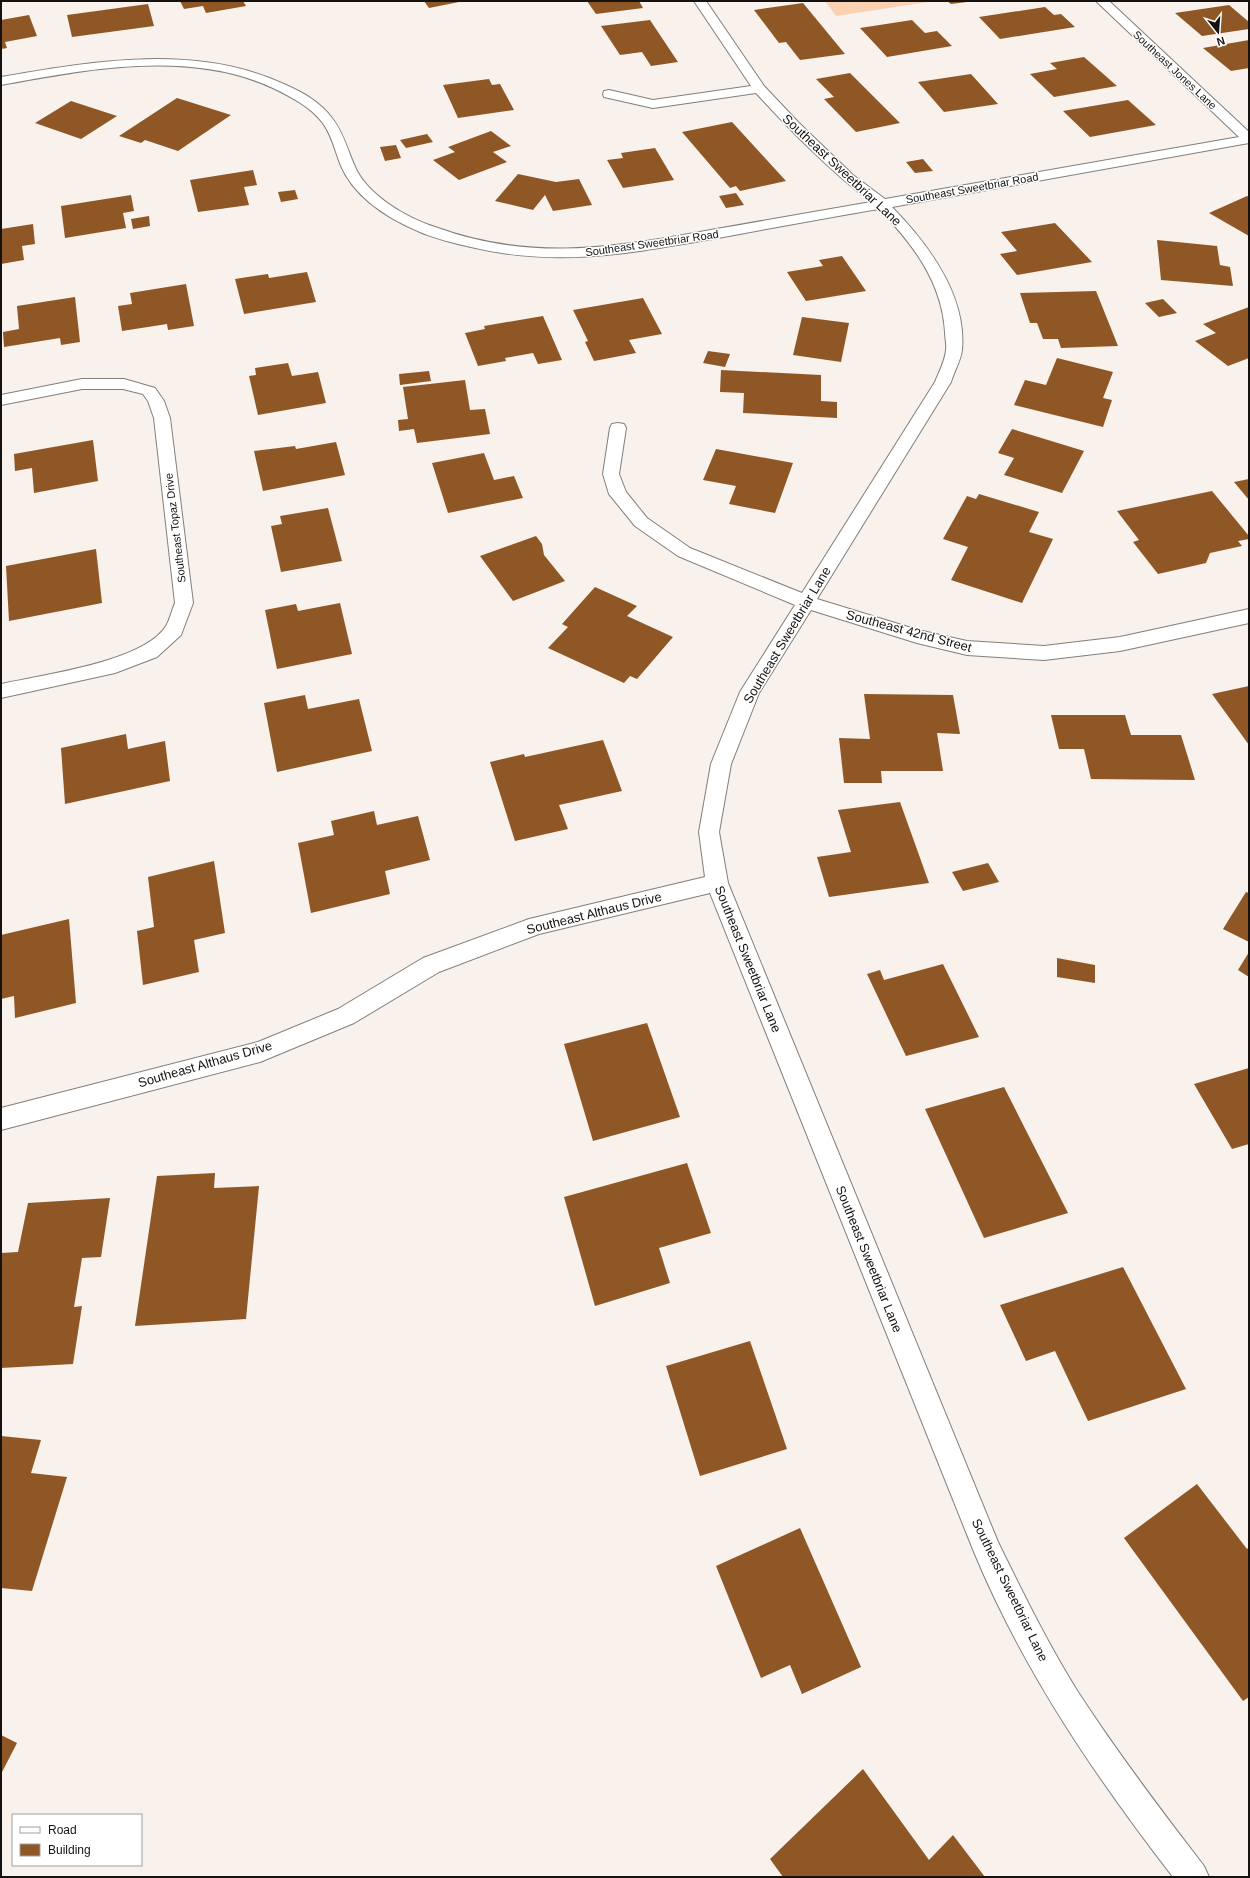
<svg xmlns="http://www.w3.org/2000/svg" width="1250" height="1878" font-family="Arial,sans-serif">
  <rect width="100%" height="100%" fill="#f8f1ec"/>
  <path fill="#fcd1b1" d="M 825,1 L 928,1 L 928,2 L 836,16 Z"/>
  <path fill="#8f5726" d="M 180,1 L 243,1 L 246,6 L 206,13 L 203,6 L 184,9 Z
    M 424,1 L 459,1 L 459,2 L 429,8 Z
    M 587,1 L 639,1 L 643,8 L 596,14 Z
    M 947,1 L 967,1 L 967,2 L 951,4 Z
    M 803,3 L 845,54 L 800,60 L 786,42 L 779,43 L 754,10 Z
    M 148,4 L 154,26 L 72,37 L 67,15 Z
    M 1229,5 L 1249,22 L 1249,29 L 1202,36 L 1175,13 Z
    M 1045,7 L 1054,15 L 1061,14 L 1075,27 L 1000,39 L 979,17 Z
    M 29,15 L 37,36 L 5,42 L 7,48 L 1,49 L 1,20 Z
    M 650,20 L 678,62 L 651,66 L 642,52 L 620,55 L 601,26 Z
    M 912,20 L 925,33 L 937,31 L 952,46 L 887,57 L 860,28 Z
    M 1249,40 L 1249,68 L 1231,71 L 1203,48 Z
    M 1084,57 L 1117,86 L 1054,97 L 1030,74 L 1057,69 L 1050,63 Z
    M 850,73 L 900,123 L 856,132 L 824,99 L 834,97 L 816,79 Z
    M 971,74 L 998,104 L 944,112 L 918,82 Z
    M 489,79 L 492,85 L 500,84 L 514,110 L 458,118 L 443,85 Z
    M 177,98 L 231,115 L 178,151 L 145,140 L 141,143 L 119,136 Z
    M 1128,100 L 1156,125 L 1090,137 L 1063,111 Z
    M 71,101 L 117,116 L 81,139 L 35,123 Z
    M 732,122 L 786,181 L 740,191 L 736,186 L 730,188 L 682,132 Z
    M 491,131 L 511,146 L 493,152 L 507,162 L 459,180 L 433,160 L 455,152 L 448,147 Z
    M 427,134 L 433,142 L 406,148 L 400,140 Z
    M 396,145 L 401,158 L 385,161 L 380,147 Z
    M 655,148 L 674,180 L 623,188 L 607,160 L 623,158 L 621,153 Z
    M 923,159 L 933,171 L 915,173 L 906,162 Z
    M 253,170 L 257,185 L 244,187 L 249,205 L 198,212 L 190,180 Z
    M 518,174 L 556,182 L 579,179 L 592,205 L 553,211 L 545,195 L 533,210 L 495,201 Z
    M 295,190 L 298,199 L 281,202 L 278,192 Z
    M 736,193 L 744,205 L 726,208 L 719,196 Z
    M 131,195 L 134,211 L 123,213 L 126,228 L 65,238 L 61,206 Z
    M 1247,196 L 1249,197 L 1249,236 L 1209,213 Z
    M 149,216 L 150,226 L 133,229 L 131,219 Z
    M 1055,223 L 1092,262 L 1017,275 L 1000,254 L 1017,251 L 1001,232 Z
    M 33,224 L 35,244 L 22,246 L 24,260 L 1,264 L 1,229 Z
    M 1157,240 L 1217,246 L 1220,265 L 1230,267 L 1233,286 L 1161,280 Z
    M 842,256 L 866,291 L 806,301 L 787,272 L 823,266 L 819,260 Z
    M 307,272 L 316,302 L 244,314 L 235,279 L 268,274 L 269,278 Z
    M 186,284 L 194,326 L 168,330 L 167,324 L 122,331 L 118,306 L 132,304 L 130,293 Z
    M 1096,291 L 1118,346 L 1061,348 L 1058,339 L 1043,339 L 1037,323 L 1030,323 L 1020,293 Z
    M 75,297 L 80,342 L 61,345 L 60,338 L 4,347 L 3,332 L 19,329 L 17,306 Z
    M 643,298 L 662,334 L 629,340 L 636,353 L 594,361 L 585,342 L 588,341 L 573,310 Z
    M 1163,299 L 1177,313 L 1159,317 L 1145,303 Z
    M 1249,307 L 1249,358 L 1228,366 L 1195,341 L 1216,333 L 1203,324 Z
    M 543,316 L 562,360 L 538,364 L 533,353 L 505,358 L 506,361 L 478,366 L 465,333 L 485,329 L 484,326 Z
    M 802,317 L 849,323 L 841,362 L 793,355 Z
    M 708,351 L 730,354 L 725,367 L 703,363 Z
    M 1057,358 L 1113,372 L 1103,398 L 1112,400 L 1103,427 L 1014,405 L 1025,380 L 1046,385 Z
    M 288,363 L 292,376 L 318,372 L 326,403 L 258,415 L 249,376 L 256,375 L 255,368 Z
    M 721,370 L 821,375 L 821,401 L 837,402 L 837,418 L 743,413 L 744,393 L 720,392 Z
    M 429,371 L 431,381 L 400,385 L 399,374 Z
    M 465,380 L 470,410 L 485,409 L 490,434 L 417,443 L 414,429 L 399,431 L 398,420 L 408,419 L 403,387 Z
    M 1012,429 L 1084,451 L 1062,493 L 1004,475 L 1014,458 L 998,453 Z
    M 93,440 L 98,481 L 34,493 L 32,468 L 15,471 L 14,454 Z
    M 336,442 L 345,475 L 263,491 L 254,451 L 295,446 L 296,449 Z
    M 716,449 L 793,463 L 775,513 L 729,504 L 736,486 L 703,480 Z
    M 484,453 L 494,480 L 514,476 L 523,498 L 448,513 L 432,463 Z
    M 1249,479 L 1249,500 L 1234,482 Z
    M 1212,491 L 1249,536 L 1249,539 L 1238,541 L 1242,546 L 1210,553 L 1206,563 L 1158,574 L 1133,542 L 1139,540 L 1117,511 Z
    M 979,494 L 1039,512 L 1029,532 L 1053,539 L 1022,603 L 951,580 L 968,547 L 943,539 L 967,496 L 976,499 Z
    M 328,508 L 342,561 L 281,572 L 271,526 L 282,524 L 280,516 Z
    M 536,536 L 542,544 L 544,555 L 565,581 L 513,601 L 480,556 Z
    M 96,549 L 102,603 L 9,621 L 6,566 Z
    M 595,587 L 637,606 L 627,616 L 673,637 L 637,679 L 630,676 L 624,683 L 548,648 L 568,627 L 562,624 Z
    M 340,603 L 352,654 L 277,669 L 265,610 L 296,604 L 298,611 Z
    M 1249,686 L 1249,745 L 1212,694 Z
    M 864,694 L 953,695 L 960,734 L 937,733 L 943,771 L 881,771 L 882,783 L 844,783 L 839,738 L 870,739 Z
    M 305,695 L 308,709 L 359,699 L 372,751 L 277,772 L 264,703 Z
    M 1051,715 L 1125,715 L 1131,735 L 1181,735 L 1195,780 L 1091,779 L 1084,749 L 1059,749 Z
    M 126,734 L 128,749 L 165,741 L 170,781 L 65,804 L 61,748 Z
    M 603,740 L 622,791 L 559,805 L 568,829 L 515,841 L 490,762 L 524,754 L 525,757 Z
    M 900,802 L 929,883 L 829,897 L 817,857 L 851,852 L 838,810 Z
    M 374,811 L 377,825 L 418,816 L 430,860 L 385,871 L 390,894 L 311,913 L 298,843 L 334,835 L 331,821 Z
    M 214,861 L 225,933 L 194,940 L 199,972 L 143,985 L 137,931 L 154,927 L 148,877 Z
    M 988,863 L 999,882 L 963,891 L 952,872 Z
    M 1246,892 L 1249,893 L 1249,942 L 1223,929 Z
    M 69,919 L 76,1003 L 15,1018 L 14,996 L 1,999 L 1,935 Z
    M 1249,952 L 1249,977 L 1238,970 Z
    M 1057,958 L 1095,965 L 1095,983 L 1057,977 Z
    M 943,964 L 979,1037 L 906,1056 L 867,974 L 880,970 L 884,980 Z
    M 647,1023 L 680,1117 L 593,1141 L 564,1044 Z
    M 1249,1068 L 1249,1144 L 1232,1149 L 1194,1084 Z
    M 1004,1087 L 1068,1213 L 984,1238 L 925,1109 Z
    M 687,1163 L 711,1233 L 659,1248 L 670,1283 L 595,1306 L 564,1197 Z
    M 215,1173 L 214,1188 L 259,1186 L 246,1319 L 135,1326 L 157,1176 Z
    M 110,1198 L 101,1257 L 82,1258 L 74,1307 L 82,1306 L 73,1364 L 1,1368 L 1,1253 L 18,1252 L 28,1203 Z
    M 1123,1267 L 1186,1389 L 1088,1421 L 1055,1351 L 1026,1361 L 1000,1305 Z
    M 750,1341 L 787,1449 L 700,1476 L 666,1366 Z
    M 1,1436 L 41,1440 L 31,1473 L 67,1477 L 32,1591 L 1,1588 Z
    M 1197,1484 L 1247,1549 L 1249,1547 L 1249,1697 L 1243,1701 L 1124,1538 Z
    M 800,1528 L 861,1667 L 802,1694 L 790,1665 L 761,1678 L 716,1566 Z
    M 1,1735 L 17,1743 L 1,1774 Z
    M 863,1769 L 929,1860 L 953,1835 L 985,1877 L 783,1877 L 770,1859 Z"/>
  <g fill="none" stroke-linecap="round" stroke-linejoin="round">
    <g stroke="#847e79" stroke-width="2">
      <path id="minor" d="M 694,1 L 706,1 L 764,86 L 799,123 L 853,175 L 885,199 L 1239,137 L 1096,1 L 1109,1 L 1249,132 L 1249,143 L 892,207 C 928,244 967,295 962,350 C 961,360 954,372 951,382 L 817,599 L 918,630 L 967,641 L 1044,646 L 1120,637 L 1249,609 L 1249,623 L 1120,651 L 1044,660 L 967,655 L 917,643 L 811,610 L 759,693 L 731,764 L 719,832 L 728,883 L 998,1542 C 1023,1593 1048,1644 1078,1692 C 1117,1752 1160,1809 1204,1866 L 1209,1877 L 1173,1877 C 1095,1776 1023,1670 974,1552 L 710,893 L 539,934 L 439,972 L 354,1023 L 260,1062 L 1,1130 L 1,1108 L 258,1042 L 338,1009 L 423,958 L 529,919 L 705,877 L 699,832 L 711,764 L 740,692 L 795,605 L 678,556 L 635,526 L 609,494 L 603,474 L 610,428 L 612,424 L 618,423 L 624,424 L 626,428 L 619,474 L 626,492 L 647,518 L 690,548 L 802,593 L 935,382 C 939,372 945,361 946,350 C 947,345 945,338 945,332 C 942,282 913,244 879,209 C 825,218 772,228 718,238 C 631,253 559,268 471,247 C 454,243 436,239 420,232 C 389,219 355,198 341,166 C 335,151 332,135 322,122 C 309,106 293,98 275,89 C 191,49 89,69 1,85 L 1,77 C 94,61 197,43 286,85 C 304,93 320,102 332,118 C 344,133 348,152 356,169 C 369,196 407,218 435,227 C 534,263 616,247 716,229 C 768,220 819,211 871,202 C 829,170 792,132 756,93 L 653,108 L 604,97 L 603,94 L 604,91 L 609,90 L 653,100 L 751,86 Z
        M 82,379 L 124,379 L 155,388 L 164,401 L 170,418 L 193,603 L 181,635 L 157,657 L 115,673 L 1,698 L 1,684 C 41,675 144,662 166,626 C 170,619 172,610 175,603 L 154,418 L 148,401 L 143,394 L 123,389 L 82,389 L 1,405 L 1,395 Z"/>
    </g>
    <use href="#minor" fill="#fff" fill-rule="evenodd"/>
  </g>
  <g text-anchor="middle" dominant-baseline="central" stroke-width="3" stroke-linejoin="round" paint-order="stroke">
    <g font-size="11" fill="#151210" stroke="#fff">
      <text transform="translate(1175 70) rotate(43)">Southeast Jones Lane</text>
      <text transform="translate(972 188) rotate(-10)">Southeast Sweetbriar Road</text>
      <text transform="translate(652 243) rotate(-8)">Southeast Sweetbriar Road</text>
      <text transform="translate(175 528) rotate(-97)">Southeast Topaz Drive</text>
    </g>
    <g font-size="13" fill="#151210" stroke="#fff">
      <text transform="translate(842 170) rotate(43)">Southeast Sweetbriar Lane</text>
      <text transform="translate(909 631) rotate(15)">Southeast 42nd Street</text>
      <text transform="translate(787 635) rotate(-59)">Southeast Sweetbriar Lane</text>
      <text transform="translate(594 913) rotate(-14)">Southeast Althaus Drive</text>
      <text transform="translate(748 959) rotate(68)">Southeast Sweetbriar Lane</text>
      <text transform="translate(205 1064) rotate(-16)">Southeast Althaus Drive</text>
      <text transform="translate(869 1259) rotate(68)">Southeast Sweetbriar Lane</text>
      <text transform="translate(1010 1590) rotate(64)">Southeast Sweetbriar Lane</text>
    </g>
  </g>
  <rect width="1250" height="1878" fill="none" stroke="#151210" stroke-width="4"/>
  <rect x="12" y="1814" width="130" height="52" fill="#ffffff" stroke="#a1a09f"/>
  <rect x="20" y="1827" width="20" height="6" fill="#ffffff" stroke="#a1a09f"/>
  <text x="48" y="1834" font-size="12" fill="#151210">Road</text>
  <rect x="20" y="1844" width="20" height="12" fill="#8f5726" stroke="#a1a09f"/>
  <text x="48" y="1854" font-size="12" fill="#151210">Building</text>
  <g transform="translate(1218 32) rotate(163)" stroke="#ffffff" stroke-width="3" paint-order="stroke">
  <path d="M0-3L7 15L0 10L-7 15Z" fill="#151210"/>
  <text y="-6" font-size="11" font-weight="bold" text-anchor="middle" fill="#151210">N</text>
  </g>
</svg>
